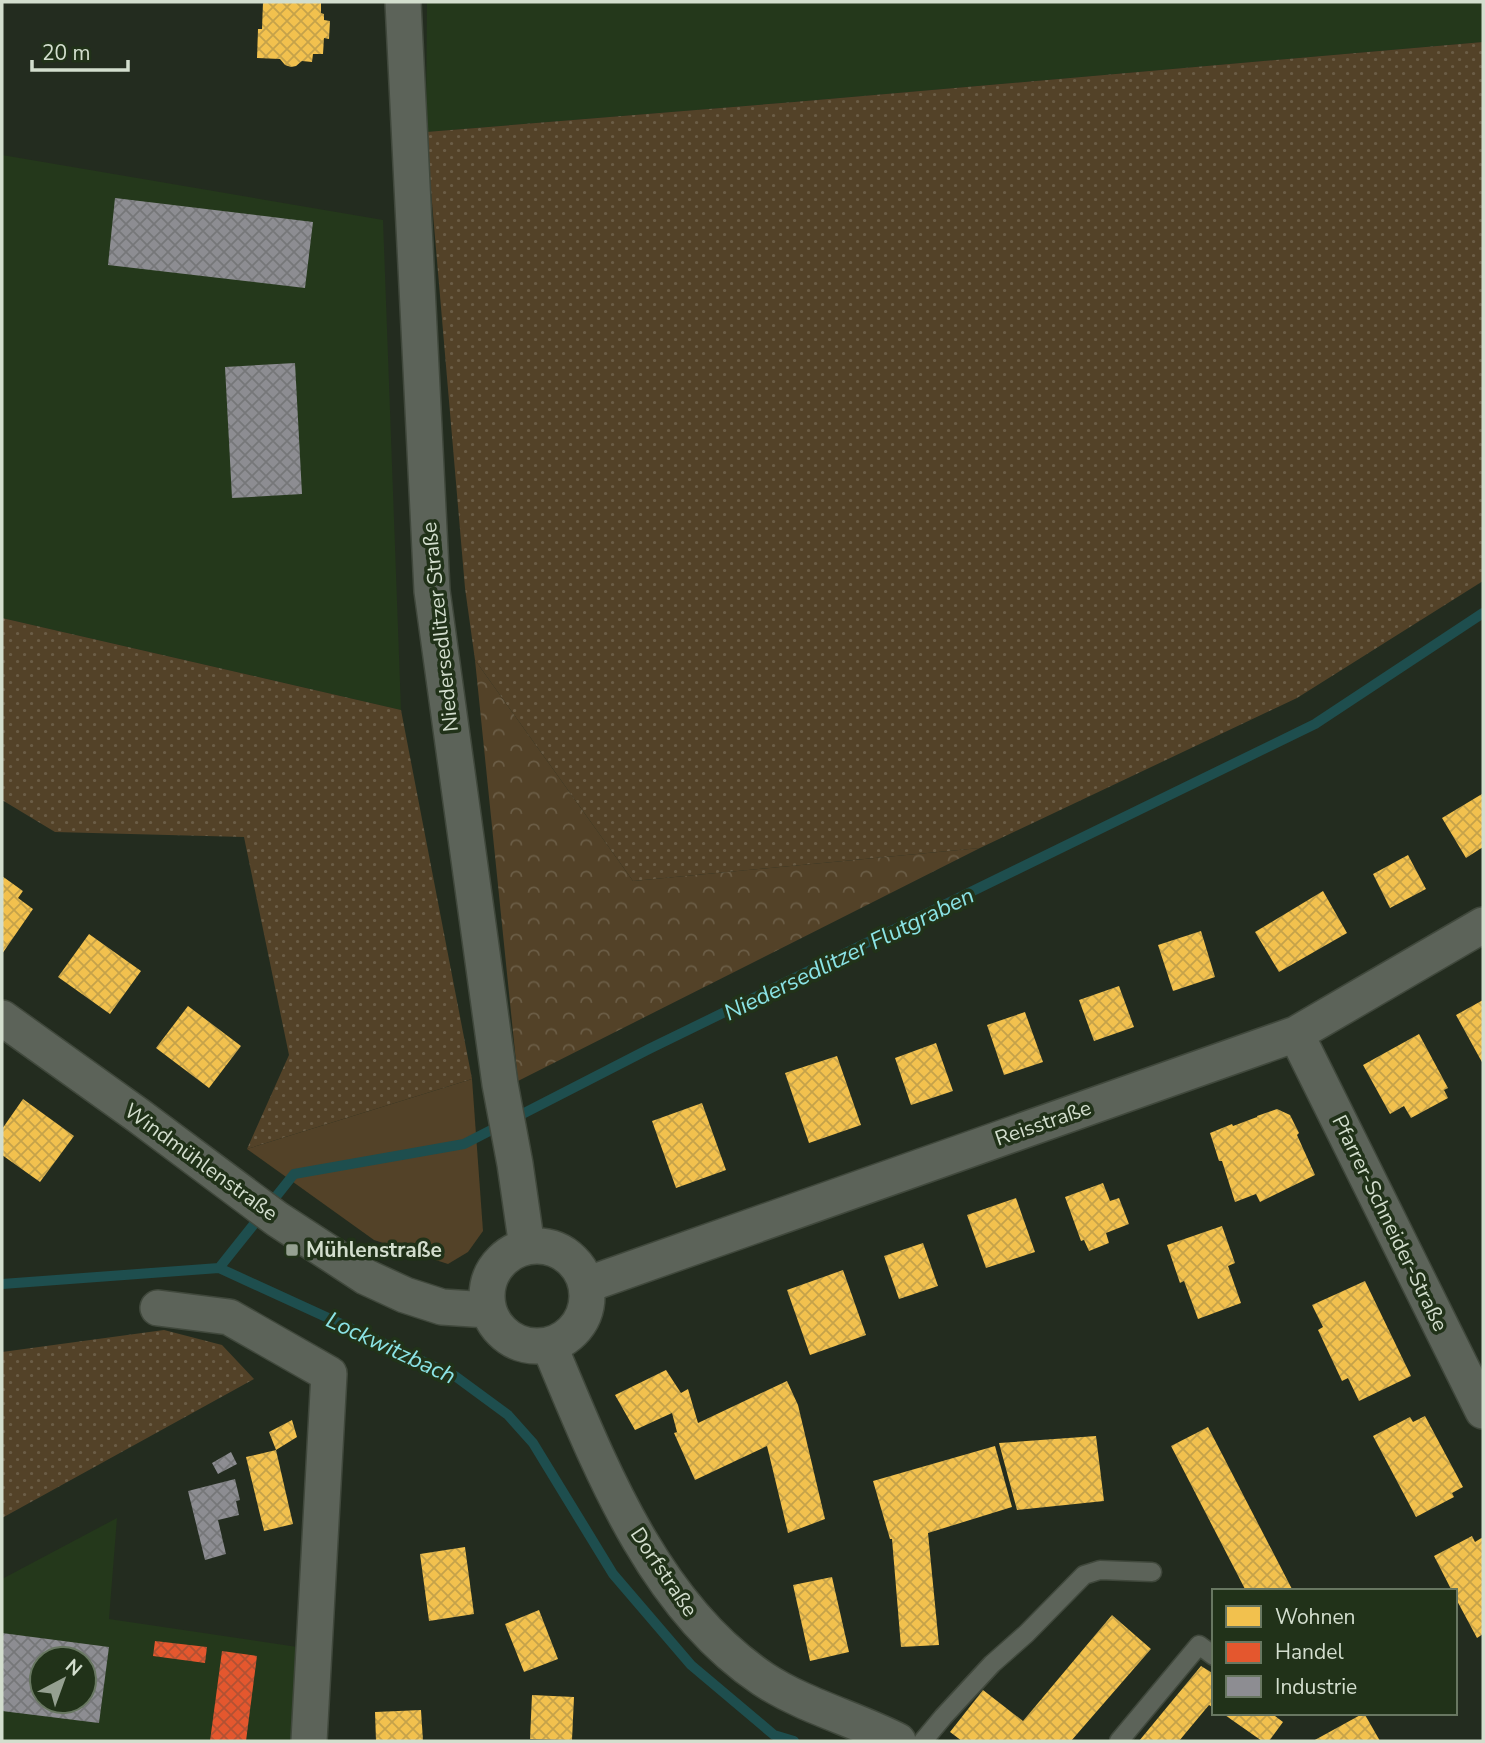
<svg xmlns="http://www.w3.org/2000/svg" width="1485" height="1743" font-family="'Nunito Sans',sans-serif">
  <defs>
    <pattern id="grass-dots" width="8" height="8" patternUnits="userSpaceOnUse" patternTransform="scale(1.75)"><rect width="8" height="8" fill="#534228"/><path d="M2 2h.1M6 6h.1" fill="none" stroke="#6b5d46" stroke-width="1.8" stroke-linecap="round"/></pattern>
    <pattern id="forest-crowns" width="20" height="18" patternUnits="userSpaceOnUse" patternTransform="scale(1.75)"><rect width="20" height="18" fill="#534228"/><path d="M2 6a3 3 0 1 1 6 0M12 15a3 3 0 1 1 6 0" fill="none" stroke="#6b5d46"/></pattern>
    <pattern id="homes-cross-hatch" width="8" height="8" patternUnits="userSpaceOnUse" patternTransform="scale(1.75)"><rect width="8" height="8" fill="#f2c14e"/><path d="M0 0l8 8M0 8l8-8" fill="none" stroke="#c5a24a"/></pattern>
    <pattern id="shops-cross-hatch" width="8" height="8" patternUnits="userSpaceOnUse" patternTransform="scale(1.75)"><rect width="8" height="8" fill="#e4572e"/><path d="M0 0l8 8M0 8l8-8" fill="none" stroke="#b25133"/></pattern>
    <pattern id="industry-cross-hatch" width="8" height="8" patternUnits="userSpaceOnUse" patternTransform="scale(1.75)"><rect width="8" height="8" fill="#8d8d92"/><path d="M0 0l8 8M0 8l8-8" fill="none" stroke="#767779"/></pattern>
  </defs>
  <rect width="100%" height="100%" fill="#232c1f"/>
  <path fill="#24381b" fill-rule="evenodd" d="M 427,2 L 1483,2 L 1483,42 L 794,102 L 426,132 Z
    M 2,155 L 383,220 L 401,710 L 2,618 Z
    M 117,1518 L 109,1619 L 311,1649 L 307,1741 L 2,1741 L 2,1579 ZM 42,1659 L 84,1659 L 84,1701 L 42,1701 Z"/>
  <path fill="url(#grass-dots)" d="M 1483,42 L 1483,581 L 1297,698 L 980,848 L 633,881 L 475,660 L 465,588 L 426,132 L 794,102 Z
    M 2,618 L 401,710 L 472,1079 L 247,1149 L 289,1055 L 244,837 L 55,832 L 2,800 Z
    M 164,1330 L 222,1345 L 254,1379 L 2,1518 L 2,1352 Z"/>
  <path fill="url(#forest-crowns)" d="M 475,660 L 633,881 L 980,848 L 518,1081 Z"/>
  <path fill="#534228" d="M 472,1079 L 483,1231 L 468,1252 L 448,1264 L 374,1240 L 247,1149 Z"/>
  <path fill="url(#homes-cross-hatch)" d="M 263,2 L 321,2 L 321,13 L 324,14 L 324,20 L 330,21 L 329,39 L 324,38 L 323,54 L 313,54 L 312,62 L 302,61 L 296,66 L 291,67 L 285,65 L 280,59 L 257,58 L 258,29 L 262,29 Z
    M 1482,794 L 1483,847 L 1466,858 L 1442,818 Z
    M 1408,855 L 1426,889 L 1390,908 L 1373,874 Z
    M 2,876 L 23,891 L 18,898 L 33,909 L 2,954 Z
    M 1323,891 L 1347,933 L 1279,972 L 1255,932 Z
    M 1201,931 L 1215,977 L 1173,991 L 1158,945 Z
    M 89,934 L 141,971 L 110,1014 L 58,977 Z
    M 1119,986 L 1134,1027 L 1094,1041 L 1079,1000 Z
    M 1483,1000 L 1483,1064 L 1456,1015 Z
    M 188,1006 L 241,1046 L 209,1088 L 156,1048 Z
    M 1025,1012 L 1043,1062 L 1004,1075 L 987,1025 Z
    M 1419,1034 L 1448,1088 L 1444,1090 L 1448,1098 L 1411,1118 L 1404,1106 L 1390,1114 L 1363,1065 Z
    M 936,1043 L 953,1091 L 911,1105 L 895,1058 Z
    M 837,1056 L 861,1125 L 809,1143 L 785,1073 Z
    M 23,1099 L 74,1136 L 40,1182 L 2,1155 L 2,1129 Z
    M 702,1103 L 726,1170 L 676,1188 L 652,1121 Z
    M 1277,1109 L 1290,1115 L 1299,1133 L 1297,1135 L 1315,1175 L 1260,1202 L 1256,1194 L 1235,1202 L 1222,1161 L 1219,1161 L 1210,1133 L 1232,1124 L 1233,1126 L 1257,1117 L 1257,1116 Z
    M 1103,1183 L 1110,1201 L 1119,1198 L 1129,1224 L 1106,1233 L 1109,1243 L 1089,1251 L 1084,1240 L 1081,1241 L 1065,1197 Z
    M 1016,1198 L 1035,1252 L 986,1268 L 967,1215 Z
    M 1222,1226 L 1235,1263 L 1228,1266 L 1241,1303 L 1198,1319 L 1184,1281 L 1180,1283 L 1167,1245 Z
    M 923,1243 L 938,1286 L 899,1299 L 884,1256 Z
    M 843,1270 L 866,1335 L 810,1355 L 787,1290 Z
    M 1365,1281 L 1411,1376 L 1359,1401 L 1348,1378 L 1342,1381 L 1318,1330 L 1323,1327 L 1312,1305 Z
    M 666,1370 L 681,1393 L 688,1389 L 698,1423 L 787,1381 L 798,1405 L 825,1519 L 788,1533 L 767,1446 L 695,1480 L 674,1433 L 677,1432 L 672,1413 L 635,1430 L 615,1395 Z
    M 1425,1416 L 1463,1487 L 1452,1493 L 1454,1497 L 1416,1517 L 1373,1436 L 1410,1417 L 1413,1422 Z
    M 292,1420 L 297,1437 L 276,1450 L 269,1432 Z
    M 1208,1427 L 1293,1591 L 1246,1591 L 1171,1446 Z
    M 1096,1436 L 1104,1501 L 1017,1510 L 999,1443 Z
    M 995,1446 L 1012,1507 L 928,1533 L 939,1645 L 901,1647 L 892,1539 L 890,1539 L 873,1481 Z
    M 276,1450 L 293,1524 L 264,1531 L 246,1457 Z
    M 1472,1536 L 1475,1542 L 1483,1537 L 1483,1634 L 1477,1638 L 1455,1597 L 1455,1591 L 1452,1591 L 1434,1556 Z
    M 465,1547 L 474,1614 L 429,1621 L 420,1554 Z
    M 832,1577 L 849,1652 L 810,1661 L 793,1585 Z
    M 539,1610 L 558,1659 L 524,1672 L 505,1624 Z
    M 1112,1615 L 1151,1649 L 1071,1741 L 962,1741 L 950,1732 L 983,1690 L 1023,1721 Z
    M 1201,1666 L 1214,1674 L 1214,1708 L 1209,1705 L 1179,1741 L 1139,1741 Z
    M 532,1695 L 574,1697 L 572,1740 L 530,1739 Z
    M 421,1710 L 423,1741 L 376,1741 L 375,1712 Z
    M 1222,1713 L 1271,1713 L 1283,1722 L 1269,1741 L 1262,1741 Z
    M 1364,1713 L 1380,1741 L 1313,1741 Z"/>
  <path fill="url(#shops-cross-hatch)" d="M 155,1641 L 207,1647 L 205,1663 L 153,1656 Z
    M 222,1651 L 257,1656 L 246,1741 L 210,1741 Z"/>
  <path fill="url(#industry-cross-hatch)" fill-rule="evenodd" d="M 115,198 L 313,222 L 305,288 L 108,265 Z
    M 295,363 L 302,494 L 232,498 L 225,367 Z
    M 231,1452 L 237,1464 L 218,1474 L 212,1463 Z
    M 235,1479 L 240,1500 L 236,1501 L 239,1515 L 218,1520 L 226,1554 L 205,1560 L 188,1491 Z
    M 2,1633 L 109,1647 L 99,1723 L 2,1711 ZM 42,1659 L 84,1659 L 84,1701 L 42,1701 Z"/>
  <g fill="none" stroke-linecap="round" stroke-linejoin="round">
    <path stroke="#1e4e4e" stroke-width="10" d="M 219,1268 L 294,1174 L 464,1144 L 649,1049 L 1315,724 L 1483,613
      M 2,1284 L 219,1268 L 455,1376 L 508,1415 L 533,1443 L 613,1574 L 691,1665 L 774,1735 L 794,1741"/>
    <g stroke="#40483c" stroke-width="21">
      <path id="service" d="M 923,1741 L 943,1717 L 992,1664 L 1026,1634 L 1084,1575 L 1100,1570 L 1152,1572
        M 1119,1741 L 1199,1645 L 1214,1656"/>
    </g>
    <g stroke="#40483c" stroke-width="38">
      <path id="minor" d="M 403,2 L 432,591 L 500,1084 L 515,1164 L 527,1247
        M 2,1018 L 139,1116 L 277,1219 L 366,1277 L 405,1295 L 442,1307 L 488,1310
        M 1296,1034 L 1483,1411
        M487 1296a50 50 0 1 1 100 0a50 50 0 1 1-100 0Z
        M 586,1285 L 1296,1034 L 1483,925
        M 158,1308 L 229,1317 L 329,1374 L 309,1741
        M 549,1345 C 599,1464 652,1605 763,1679 C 804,1706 855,1719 898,1741"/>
    </g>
    <use href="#service" stroke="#5c6359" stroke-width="18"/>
    <use href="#minor" stroke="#5c6359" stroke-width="35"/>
  </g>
  <rect fill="#95a091" stroke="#213219" stroke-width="2.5" x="285" y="1243" width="14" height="14" rx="3.5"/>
  <g text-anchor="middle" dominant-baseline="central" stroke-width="7" stroke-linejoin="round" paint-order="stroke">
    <g font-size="21" fill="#d3dece" stroke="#213219">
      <text transform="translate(440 627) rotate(-96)">Niedersedlitzer Straße</text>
      <text transform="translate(1043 1123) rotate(-19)">Reisstraße</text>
      <text transform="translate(201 1162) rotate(36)">Windmühlenstraße</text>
      <text transform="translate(1390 1223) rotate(64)">Pfarrer-Schneider-Straße</text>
      <text transform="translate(664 1572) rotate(56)">Dorfstraße</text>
    </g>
    <g font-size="21" font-weight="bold" fill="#d3dece" stroke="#213219" text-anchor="start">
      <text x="306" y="1250">Mühlenstraße</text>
    </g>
    <g font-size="23" font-style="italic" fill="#8be3e5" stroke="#213219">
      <text transform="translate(849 954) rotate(-26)">Niedersedlitzer Flutgraben</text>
      <text transform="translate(391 1348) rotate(25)">Lockwitzbach</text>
    </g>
  </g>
  <rect width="1485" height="1743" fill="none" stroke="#d3dece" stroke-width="7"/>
  <rect x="1212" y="1589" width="245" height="126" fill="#213219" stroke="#687761" stroke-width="2"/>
  <rect x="1226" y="1606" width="35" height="21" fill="#f2c14e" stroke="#687761" stroke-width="2"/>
  <text x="1275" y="1624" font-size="21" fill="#d3dece">Wohnen</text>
  <rect x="1226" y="1642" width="35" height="21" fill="#e4572e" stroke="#687761" stroke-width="2"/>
  <text x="1275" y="1659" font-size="21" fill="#d3dece">Handel</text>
  <rect x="1226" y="1676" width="35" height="21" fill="#8d8d92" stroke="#687761" stroke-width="2"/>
  <text x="1275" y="1694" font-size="21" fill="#d3dece">Industrie</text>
  <g transform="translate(63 1680) rotate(41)"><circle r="33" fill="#213219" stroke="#687761" stroke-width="2"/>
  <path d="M0-5L12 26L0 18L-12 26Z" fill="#95a091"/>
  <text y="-10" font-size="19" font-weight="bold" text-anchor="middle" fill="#d3dece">N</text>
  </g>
  <path d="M32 60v10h96v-10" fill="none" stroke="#d3dece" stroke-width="3.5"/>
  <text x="42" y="60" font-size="21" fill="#d3dece" stroke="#213219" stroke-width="5" paint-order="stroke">20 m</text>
</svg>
